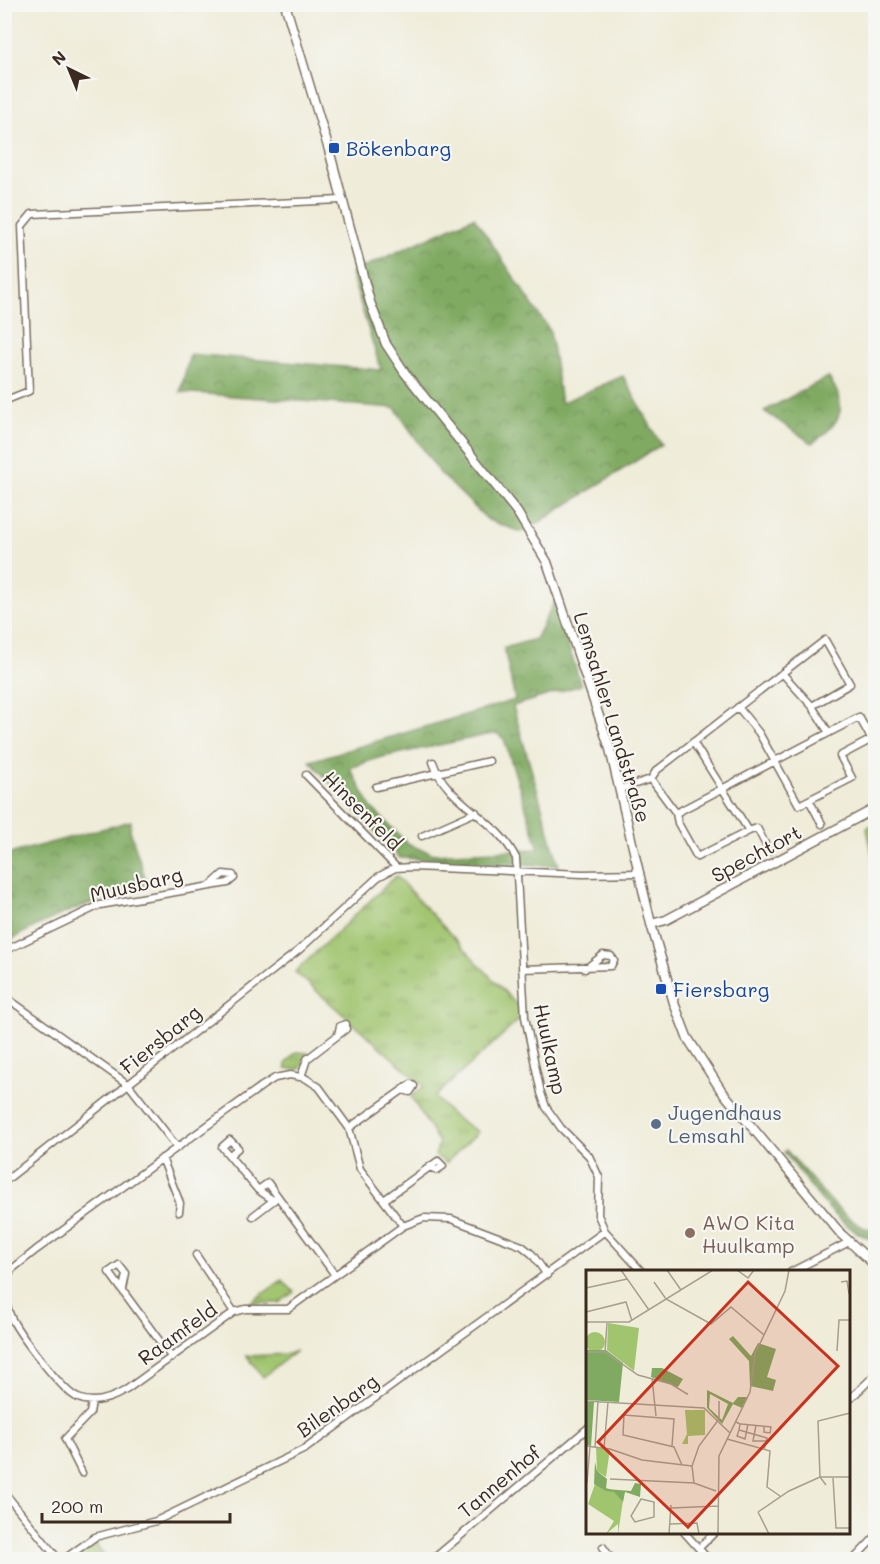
<svg xmlns="http://www.w3.org/2000/svg" width="880" height="1564" font-family="Mali,sans-serif">
  <defs>
    <pattern id="grass-tufts" width="24" height="20" patternUnits="userSpaceOnUse" patternTransform="scale(1.5)"><rect width="24" height="20" fill="#a1c56f"/><path d="M3 7l-1-3M5 7V3M7 7l1-3M15 17l-1-3M17 17v-4M19 17l1-3" fill="none" stroke="#84a05b"/></pattern>
    <pattern id="forest-crowns" width="20" height="18" patternUnits="userSpaceOnUse" patternTransform="scale(1.5)"><rect width="20" height="18" fill="#80aa62"/><path d="M2 6a3 3 0 1 1 6 0M12 15a3 3 0 1 1 6 0" fill="none" stroke="#6a8b50"/></pattern>
  </defs>
  <rect width="100%" height="100%" fill="#f6f6f2"/>
  <filter id="ink" filterUnits="userSpaceOnUse"><feTurbulence type="fractalNoise" baseFrequency=".0167" numOctaves="2"/><feDisplacementMap in="SourceGraphic" scale="12" xChannelSelector="R" yChannelSelector="G"/><feConvolveMatrix kernelMatrix="1 2 1 2 8 2 1 2 1" color-interpolation-filters="sRGB"/></filter>
  <filter id="wash" filterUnits="userSpaceOnUse"><feTurbulence type="fractalNoise" baseFrequency=".008" numOctaves="4" result="noise"/><feDisplacementMap in="SourceGraphic" scale="24" xChannelSelector="R" yChannelSelector="G"/><feGaussianBlur stdDeviation="1.35" result="paint"/><feColorMatrix in="noise" values="0 0 0 0 0 0 0 0 0 0 0 0 0 0 0 0 0 1.4 0 .05"/><feComposite in="paint" operator="in"/></filter>
  <g filter="url(#wash)">
    <rect width="100%" height="100%" fill="#efecd9"/>
    <path fill="#f5d3c1" d="M 233,4 L 173,12 L 171,5 L 171,4 Z"/>
    <path fill="url(#grass-tufts)" stroke="#6e7846" stroke-width="1.5" d="M 875,823 L 875,867 L 867,828 Z
      M 396,876 L 518,1006 L 520,1019 L 435,1097 L 453,1116 L 478,1132 L 446,1163 L 435,1155 L 439,1143 L 411,1097 L 424,1086 L 295,972 Z
      M 296,1052 L 308,1053 L 300,1069 L 286,1069 L 286,1063 Z
      M 282,1280 L 294,1292 L 279,1303 L 250,1303 Z
      M 296,1351 L 263,1377 L 247,1356 L 288,1354 Z
      M 94,1542 L 108,1559 L 68,1560 Z"/>
    <path fill="url(#forest-crowns)" stroke="#5e6a40" stroke-width="1.5" fill-rule="evenodd" d="M 474,217 L 550,331 L 561,403 L 623,376 L 661,445 L 538,523 L 521,532 L 488,520 L 439,472 L 395,408 L 180,392 L 190,354 L 381,370 L 351,273 Z
      M 828,377 C 850,406 841,425 812,443 L 764,411 Z
      M 554,602 L 581,685 L 513,706 L 559,866 L 400,858 L 310,761 L 515,700 L 504,648 L 535,639 ZM 496,733 L 504,739 L 539,849 L 434,854 L 409,845 L 371,807 L 350,768 L 378,758 Z
      M 131,821 L 130,830 L 148,887 C 93,900 54,915 5,943 L 5,855 Z
      M 786,1150 C 804,1169 850,1232 875,1230 L 875,1241 C 835,1227 810,1184 784,1152 Z"/>
  </g>
  <g filter="url(#ink)">
    <g fill="none" stroke-linecap="round" stroke-linejoin="round">
      <g stroke="#7a6e5f" stroke-width="9">
        <path id="street" d="M 4,401 L 29,391 L 22,226 L 32,214 L 341,200
          M 812,706 L 829,733
          M 738,707 L 759,733 L 799,805 L 852,778 L 840,756 L 872,739
          M 433,762 C 446,803 495,816 516,858 L 525,1017 L 541,1093 L 546,1107 L 561,1128 L 589,1156 L 599,1177 L 598,1215 L 605,1231 L 642,1272
          M 306,775 L 397,868
          M 651,779 L 656,771 L 825,640 L 850,684 L 812,706 L 782,673
          M 376,787 L 489,761
          M 620,789 L 651,779 L 676,813 L 859,717 L 876,747
          M 809,800 L 822,824
          M 676,813 L 678,823 L 697,857 L 749,831 L 693,742
          M 749,831 L 757,828 L 769,851
          M 422,836 L 476,812
          M 4,951 L 100,905 L 228,883 L 234,878 L 233,875 L 223,874 L 211,885
          M 522,969 L 611,966 L 614,960 L 611,956 L 603,955 L 585,969
          M 4,996 L 129,1085 L 177,1147
          M 301,1077 L 307,1059 L 346,1029 L 346,1024 L 340,1026 L 338,1035
          M 349,1128 L 411,1084 L 414,1086 L 410,1092 L 403,1090
          M 230,1155 L 238,1148 L 230,1140 L 222,1147 L 258,1190 L 273,1200
          M 162,1158 L 180,1203 L 179,1212
          M 4,1182 L 299,950 L 378,877 L 395,868 L 412,867 L 583,874 L 640,873
          M 258,1190 L 268,1183 L 335,1275
          M 384,1200 L 438,1161 L 443,1166 L 437,1170 L 429,1167
          M 253,1216 L 274,1200
          M 196,1255 L 234,1312
          M 791,1272 L 849,1242
          M 123,1289 L 126,1274 L 119,1265 L 109,1272 L 172,1358
          M 4,1290 L 11,1270 L 36,1250 L 262,1086 L 275,1078 L 290,1075 L 305,1078 L 319,1087 L 349,1128 L 360,1169 L 403,1226
          M 4,1297 C 6,1303 8,1310 10,1315 C 17,1332 62,1391 78,1398 C 94,1405 111,1399 126,1390 L 234,1312 L 245,1309 L 288,1309 L 403,1226 L 424,1218 L 451,1219 L 522,1246 L 532,1254 L 547,1275
          M 848,1401 L 876,1374
          M 82,1473 L 65,1439 L 90,1413 L 92,1402
          M 4,1492 L 59,1560
          M 684,1532 L 709,1560
          M 603,1547 L 612,1560
          M 699,1548 L 715,1532
          M 63,1560 L 95,1537 L 156,1521 L 305,1449 L 605,1231
          M 432,1560 L 588,1428
          M 853,1560 L 876,1536"/>
      </g>
      <g stroke="#7a6e5f" stroke-width="11">
        <path id="secondary" d="M 285,4 L 329,150 L 370,302 L 386,344 L 405,373 L 517,512 L 547,562 L 610,749 L 651,924 L 674,1003 L 687,1037 L 721,1090 L 841,1234 L 876,1266
          M 651,924 L 666,920 L 876,808"/>
      </g>
      <use href="#street" stroke="#fff" stroke-width="6"/>
      <use href="#secondary" stroke="#fff" stroke-width="8"/>
    </g>
  </g>
  <g fill="#1a4fb4" stroke="#f6f6f2" stroke-width="2">
    <rect x="328" y="142" width="12" height="12" rx="3"/>
    <rect x="655" y="983" width="12" height="12" rx="3"/>
  </g>
  <circle fill="#5c6f8a" stroke="#f6f6f2" stroke-width="2" cx="656" cy="1124" r="6"/>
  <circle fill="#8d6e63" stroke="#f6f6f2" stroke-width="2" cx="690" cy="1233" r="6"/>
  <g text-anchor="middle" dominant-baseline="central" stroke-width="4.5" stroke-linejoin="round" paint-order="stroke">
    <g font-size="20" fill="#164399" stroke="#f6f6f2" text-anchor="start">
      <text x="346" y="148">Bökenbarg</text>
      <text x="673" y="989">Fiersbarg</text>
    </g>
    <g font-size="20" fill="#3b2a1e" stroke="#f6f6f2">
      <text transform="translate(613 717) rotate(73)">Lemsahler Landstraße</text>
      <text transform="translate(363 810) rotate(45)">Hinsenfeld</text>
      <text transform="translate(756 853) rotate(-28)">Spechtort</text>
      <text transform="translate(136 884) rotate(-13)">Muusbarg</text>
      <text transform="translate(160 1039) rotate(-39)">Fiersbarg</text>
      <text transform="translate(551 1049) rotate(78)">Huulkamp</text>
      <text transform="translate(177 1333) rotate(-36)">Raamfeld</text>
      <text transform="translate(337 1405) rotate(-35)">Bilenbarg</text>
      <text transform="translate(499 1481) rotate(-40)">Tannenhof</text>
    </g>
    <g font-size="20" fill="#4e5e75" stroke="#f6f6f2" text-anchor="start">
      <text x="668" y="1112">Jugendhaus<tspan x="668" dy="23">Lemsahl</tspan></text>
    </g>
    <g font-size="20" fill="#785e54" stroke="#f6f6f2" text-anchor="start">
      <text x="702" y="1222">AWO Kita<tspan x="702" dy="23">Huulkamp</tspan></text>
    </g>
  </g>
  <g transform="translate(586 1270)">
    <rect width="264" height="264" fill="#efecd9"/>
    <path d="M 22,53 L 53,58 L 48,101 L 21,80 ZM-1 72a10 10 0 1 1 20 0a10 10 0 1 1-20 0ZM 99,140 L 119,140 L 119,165 L 102,166 L 102,174 L 96,174 L 101,164 ZM 10,177 L 24,179 L 20,207 L 11,201 ZM 9,214 L 38,224 L 32,264 L 32,254 L 20,264 L 28,251 L 2,234 Z" fill="#a1c56f"/>
    <path d="M 147,66 L 165,86 L 172,73 L 190,79 L 181,107 L 190,110 L 187,121 L 164,116 L 163,91 L 143,69 ZM 0,80 L 20,80 L 37,93 L 33,132 L 0,130 ZM 66,98 L 76,98 L 97,109 L 92,117 L 65,107 ZM 121,120 L 147,133 L 152,127 L 161,127 L 156,138 L 147,134 L 136,154 L 121,138 ZM 124,124 L 142,134 L 136,150 L 123,138 ZM 0,132 L 8,132 L 5,176 L 0,175 ZM 9,192 L 11,201 L 21,209 L 20,219 L 45,221 L 49,213 L 55,214 L 54,227 L 39,222 L 37,232 L 28,222 L 20,221 L 8,214 Z" fill="#80aa62" fill-rule="evenodd"/>
    <path fill="none" stroke="#a79e8e" stroke-width="1.5" d="M 35,0 L 63,40M 81,0 L 95,20M 151,0 L 162,8 L 168,0M 68,12 L 80,29 L 125,54 L 145,37 L 178,65M 255,12 L 261,11 L 263,24M 0,18 L 41,9M 0,42 L 40,32 L 46,51M 0,52 L 43,52 L 127,0M 251,81 L 253,50 L 264,50M 0,82 L 19,82 L 52,105 L 85,114 L 101,124 L 102,124 L 99,123M 19,82 L 21,53M 66,108 L 70,146M 0,131 L 118,138 L 144,163M 150,152 L 154,154 L 153,160 L 181,168 L 178,180M 154,154 L 155,154 L 185,157 L 184,163 L 178,162 L 178,156M 170,155 L 167,171 L 181,171M 153,160 L 151,166 L 159,169 L 162,154M 141,169 L 184,181 L 181,217 L 194,226M 0,176 L 24,179 L 56,190 L 106,196M 86,176 L 88,149 L 38,145 L 37,165 L 88,177 L 96,195M 9,177 L 12,131M 18,178 L 22,132M 234,207 L 264,207M 247,208 L 250,258 L 264,258M 24,209 L 108,213 L 130,221M 1,213 L 4,176M 108,213 L 106,196 L 113,176 L 133,149 L 133,131M 240,215 L 234,207 L 232,151 L 264,143M 55,229 L 68,232 L 68,247 L 49,252 L 45,246 ZM 85,238 L 132,236M 172,242 L 203,221 L 234,207M 172,242 L 183,264M 84,254 L 111,253 L 113,264M 83,264 L 85,235M 132,264 L 133,186 L 164,122 L 169,84 L 199,21 L 203,0"/>
    <path fill="#c8321e" fill-opacity="0.15" stroke="#c8321e" stroke-width="3" d="M 162,12 L 252,96 L 102,257 L 12,172 Z"/>
    <rect width="264" height="264" fill="none" stroke="#3b2a1e" stroke-width="3"/>
  </g>
  <rect width="880" height="1564" fill="none" stroke="#f6f6f2" stroke-width="24"/>
  <g transform="translate(69 69) rotate(317)" stroke="#f6f6f2" stroke-width="4.5" paint-order="stroke">
  <path d="M0-4.5L10 22L0 15L-10 22Z" fill="#3b2a1e"/>
  <text y="-9" font-size="16" font-weight="bold" text-anchor="middle" fill="#3b2a1e">N</text>
  </g>
  <path d="M42 1513v9h188v-9" fill="none" stroke="#3b2a1e" stroke-width="3"/>
  <text x="51" y="1513" font-size="18" fill="#3b2a1e" stroke="#f6f6f2" stroke-width="4.5" paint-order="stroke">200 m</text>
</svg>
